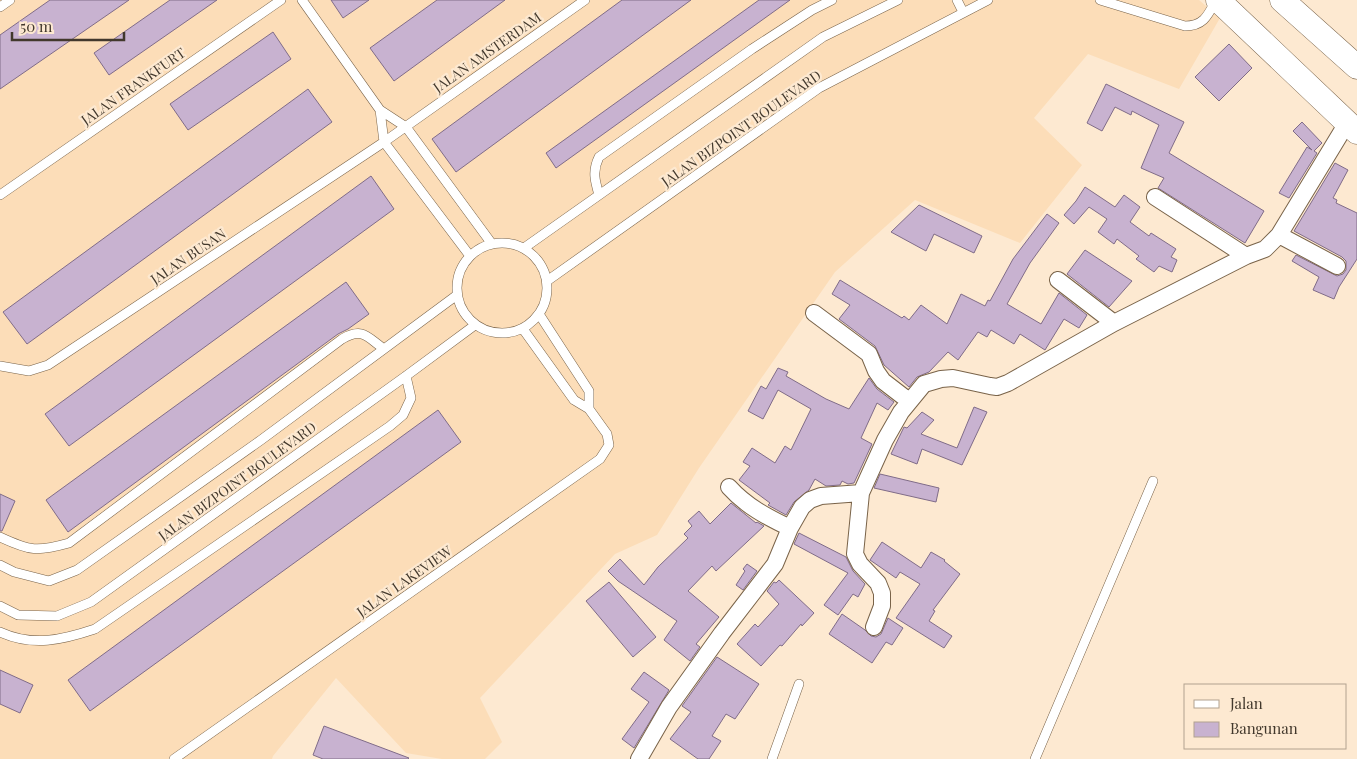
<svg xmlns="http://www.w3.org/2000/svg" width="1357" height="759" font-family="'Playfair Display',serif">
  <rect width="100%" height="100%" fill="#fde9d1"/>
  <path fill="#fcddb8" d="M 0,0 L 1199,0 L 1220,18 L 1179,89 L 1088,54 L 1034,118 L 1082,165 L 1020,243 L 915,200 L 835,272 L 699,468 L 657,535 L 615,554 L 480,698 L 502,742 L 485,759 L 442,759 L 406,753 L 336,678 L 273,756 L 272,759 L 0,759 Z"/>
  <path fill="#c8b2d0" stroke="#806c88" d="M 50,0 L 129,0 L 0,89 L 0,35 Z
    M 170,0 L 217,0 L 109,75 L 94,53 Z
    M 331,0 L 369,0 L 343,18 Z
    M 437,0 L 505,0 L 394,81 L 370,48 Z
    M 622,0 L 691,0 L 456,172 L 432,139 Z
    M 759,0 L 790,0 L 556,168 L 546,153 Z
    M 273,32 L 291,59 L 188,130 L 170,104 Z
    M 1229,44 L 1252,68 L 1219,101 L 1195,77 Z
    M 1106,84 L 1184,122 L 1169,153 L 1264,211 L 1245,243 L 1158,188 L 1164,178 L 1141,168 L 1159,125 L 1132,111 L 1131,115 L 1115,107 L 1102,131 L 1087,123 Z
    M 308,89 L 332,122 L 27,344 L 3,312 Z
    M 1302,122 L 1322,143 L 1314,151 L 1317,153 L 1289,198 L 1279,193 L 1307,147 L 1312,150 L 1293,131 Z
    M 1335,163 L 1348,170 L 1333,198 L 1337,200 L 1336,203 L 1357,213 L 1357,259 L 1339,287 L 1334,299 L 1313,290 L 1319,277 L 1292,261 L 1296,255 L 1337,276 L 1343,274 L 1346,270 L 1346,261 L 1342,257 L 1294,231 Z
    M 371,176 L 394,209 L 69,446 L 45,414 Z
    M 1085,187 L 1115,207 L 1124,195 L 1140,207 L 1130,222 L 1149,236 L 1151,233 L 1176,249 L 1171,257 L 1177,260 L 1172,272 L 1159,266 L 1154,272 L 1136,259 L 1139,256 L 1117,239 L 1114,244 L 1098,232 L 1107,219 L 1089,207 L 1074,224 L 1064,215 L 1076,201 Z
    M 919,205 L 982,236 L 974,253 L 934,234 L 926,251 L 891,232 Z
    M 1047,214 L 1059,223 L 1030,263 L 1007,304 L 1041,324 L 1059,293 L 1087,315 L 1079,328 L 1064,319 L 1045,350 L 1020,334 L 1014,344 L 991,330 L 987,337 L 978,332 L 958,360 L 948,352 L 929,372 L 917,377 L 909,387 L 884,365 L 875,346 L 839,319 L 850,305 L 832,294 L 840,280 L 902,318 L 904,316 L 909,320 L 921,305 L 947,324 L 961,294 L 985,306 L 988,300 L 990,301 L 1013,259 Z
    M 1085,250 L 1132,281 L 1109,307 L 1067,274 Z
    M 346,282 L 369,314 L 348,329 L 338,334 L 68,532 L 46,500 Z
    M 778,368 L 788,372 L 786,376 L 826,399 L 849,409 L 869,378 L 877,389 L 894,402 L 888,410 L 877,403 L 861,438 L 872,444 L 854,483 L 848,484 L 842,481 L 840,485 L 826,486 L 815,479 L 809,490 L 794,502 L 786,515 L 768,505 L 770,503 L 739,480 L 750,466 L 743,462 L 752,448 L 775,463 L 785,446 L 791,450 L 811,409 L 778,390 L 763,419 L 748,411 L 761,386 L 766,389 Z
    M 974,407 L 987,412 L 962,465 L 922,449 L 917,464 L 891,454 L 904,427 L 907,428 L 922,412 L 934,420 L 921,434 L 957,448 Z
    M 438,410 L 461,442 L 90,711 L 68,680 Z
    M 880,474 L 939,488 L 936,502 L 874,488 Z
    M 0,494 L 15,501 L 2,531 L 0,531 Z
    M 731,503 L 756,523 L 757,522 L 764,526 L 716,571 L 712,566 L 688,591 L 719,617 L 696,644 L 700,647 L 690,661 L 664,640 L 677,621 L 618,581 L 608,571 L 620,559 L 644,585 L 658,567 L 688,538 L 684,534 L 692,526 L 688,521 L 699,511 L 710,524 Z
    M 799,533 L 846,557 L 853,571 L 865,584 L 858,597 L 853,594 L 838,615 L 824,605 L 848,573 L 794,544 Z
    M 882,542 L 921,568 L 931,552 L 945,560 L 944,561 L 960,574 L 933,610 L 935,611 L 929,621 L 952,636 L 944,648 L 896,618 L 920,584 L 900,572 L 896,578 L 870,560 Z
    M 747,564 L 757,571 L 743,590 L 736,585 L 745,571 L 743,569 Z
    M 779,580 L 814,613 L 802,626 L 801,624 L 782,646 L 780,645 L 761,666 L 737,644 L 755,624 L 758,627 L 779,604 L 767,591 L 774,582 L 776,583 Z
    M 609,582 L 656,637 L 633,657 L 586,601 Z
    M 842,614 L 865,630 L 871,636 L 876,637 L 881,634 L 888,618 L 903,628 L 892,645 L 886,642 L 872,663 L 829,634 Z
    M 717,657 L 759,684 L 735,719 L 726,714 L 712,736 L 721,741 L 709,759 L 698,759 L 670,739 L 691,712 L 682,706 Z
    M 0,670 L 33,685 L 20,713 L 0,704 Z
    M 644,672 L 669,690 L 634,748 L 622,739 L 649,702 L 631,689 Z
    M 324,726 L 409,758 L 408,759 L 323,759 L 313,755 Z"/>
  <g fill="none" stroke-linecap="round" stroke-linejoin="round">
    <g stroke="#796349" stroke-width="10">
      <path id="service" d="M 302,0 L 380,110 L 406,127 L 492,244
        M 957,0 L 963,12
        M 1100,0 L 1185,26 C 1204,26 1208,15 1216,0
        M 0,7 L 10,0
        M 380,110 L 384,142 L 470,256
        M 0,195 L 281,0
        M 599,195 C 595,181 592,171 599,157 L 752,49 L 812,10 L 832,0
        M457 288a45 45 0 1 1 90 0a45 45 0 1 1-90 0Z
        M 524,248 L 823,37 L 898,0
        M 547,281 L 819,88 L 988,0
        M 539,314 L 589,391 L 589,409
        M 0,366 L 29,371 L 48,365 L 384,142 L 585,0
        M 0,537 C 30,551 37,552 69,543 L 342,339 C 363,327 367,337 384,349
        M 0,565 L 14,572 L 49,581 L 77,570 L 261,440 L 457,295
        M 0,606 L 18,615 L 57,616 L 91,602 L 406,376 L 475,325
        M 0,632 C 33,647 62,640 95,629 L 390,426 L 403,415 L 411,398 L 406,376
        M 174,759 L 600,459 L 609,445 L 607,434 L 589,409 L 574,400 L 523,329
        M 772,759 L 799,684
        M 1035,759 L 1153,481"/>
    </g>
    <g stroke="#796349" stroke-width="18">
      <path id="minor" d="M 1155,197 L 1246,256
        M 1279,235 L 1337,266
        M 1058,280 L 1114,323
        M 814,313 L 869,354 L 876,371 L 883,381 L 909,401
        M 729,487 C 746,506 767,517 790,528
        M 874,627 L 882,606 L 882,593 L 878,583 L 860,564 L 855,554 L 861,493 L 885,440 L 901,412 L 924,384 L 941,379 L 953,378 L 990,386 L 997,387 L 1008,383 L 1114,323 L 1246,256 L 1265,249 L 1279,235 L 1347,123
        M 639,759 L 669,707 L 722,633 L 775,564 L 790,528 L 802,507 L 810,500 L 821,496 L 861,493"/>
    </g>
    <g stroke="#796349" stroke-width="25">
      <path id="secondary" d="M 1218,0 L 1357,132
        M 1282,0 L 1357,67"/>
    </g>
    <use href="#service" stroke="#fff" stroke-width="9"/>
    <use href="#minor" stroke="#fff" stroke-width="16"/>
    <use href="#secondary" stroke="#fff" stroke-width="24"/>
  </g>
  <g text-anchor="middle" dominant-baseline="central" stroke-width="4.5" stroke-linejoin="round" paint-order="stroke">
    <g font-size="14" fill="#42382c" stroke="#fde9d1">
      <text transform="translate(487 52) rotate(-35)">JALAN AMSTERDAM</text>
      <text transform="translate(133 86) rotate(-35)">JALAN FRANKFURT</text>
      <text transform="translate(741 128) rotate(-35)">JALAN BIZPOINT BOULEVARD</text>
      <text transform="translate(188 256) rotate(-34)">JALAN BUSAN</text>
      <text transform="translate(237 481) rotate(-36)">JALAN BIZPOINT BOULEVARD</text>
      <text transform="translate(404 581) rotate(-35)">JALAN LAKEVIEW</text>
    </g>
  </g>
  <rect x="1184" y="684" width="162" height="65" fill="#fde9d1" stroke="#b2a28f"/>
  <rect x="1194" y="700" width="25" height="8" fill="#ffffff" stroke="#b2a28f"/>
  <text x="1230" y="709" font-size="15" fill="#42382c">Jalan</text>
  <rect x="1194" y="722" width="25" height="15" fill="#c8b2d0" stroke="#b2a28f"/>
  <text x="1230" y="734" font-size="15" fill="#42382c">Bangunan</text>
  <path d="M12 32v8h112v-8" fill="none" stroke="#42382c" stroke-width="2.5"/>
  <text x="20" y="32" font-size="15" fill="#42382c" stroke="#fde9d1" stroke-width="4" paint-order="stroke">50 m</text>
</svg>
